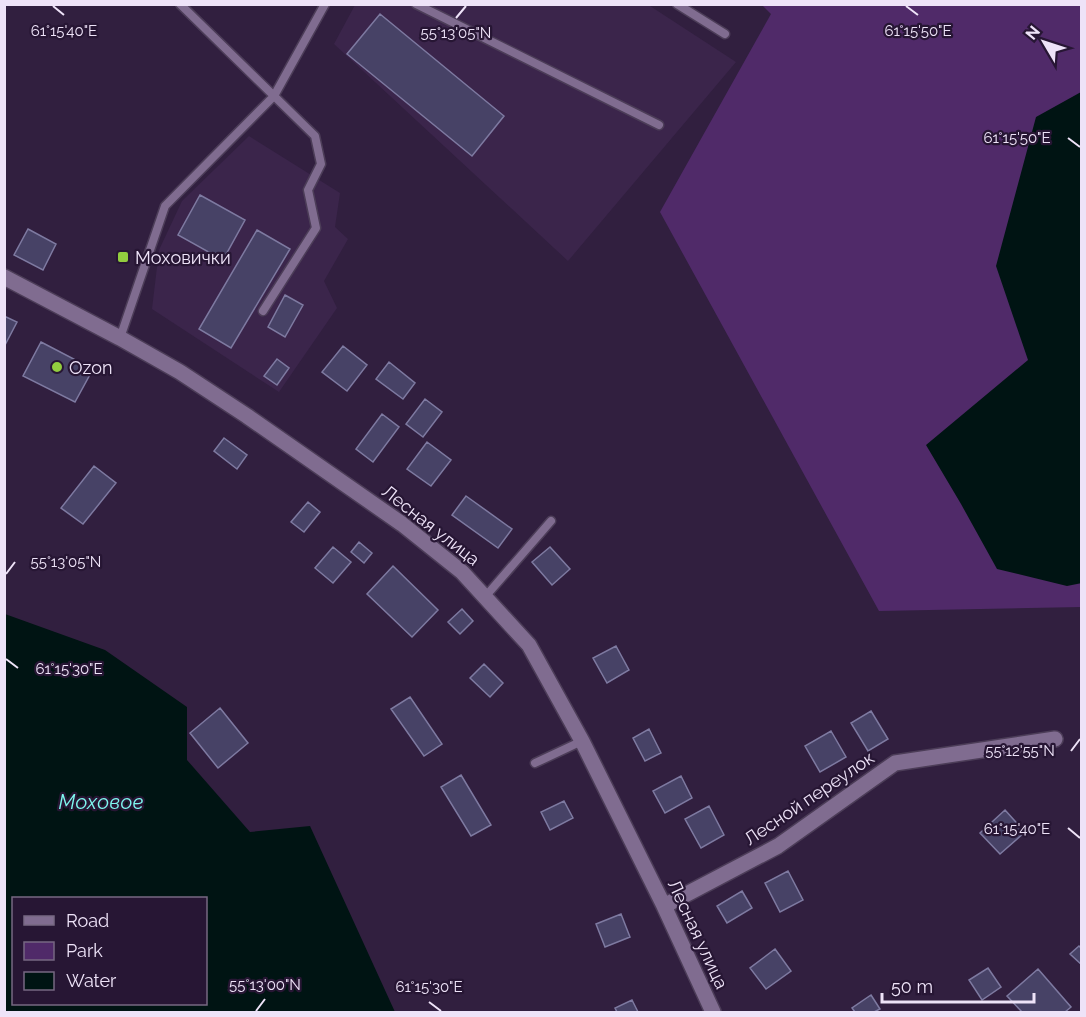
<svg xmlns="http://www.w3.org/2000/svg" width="1086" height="1017" font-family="Raleway,sans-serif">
  <rect width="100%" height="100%" fill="#311f3f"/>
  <path fill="#3b254b" d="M 647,4 L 736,62 L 568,261 L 334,44 L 355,5 Z
    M 249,136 L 340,193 L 335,227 L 348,239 L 324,281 L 337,308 L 279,392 L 152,309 L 159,250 L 182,201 Z"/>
  <path fill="#502a69" d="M 762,5 L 1081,5 L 1081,607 L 879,611 L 660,212 L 771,14 Z"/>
  <path fill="#001413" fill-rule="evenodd" d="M 1081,92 L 1082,583 L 1067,586 L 997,569 L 961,504 L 926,445 L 1028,360 L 996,266 L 1036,117 Z
    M 5,614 L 105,650 L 187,707 L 187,760 L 250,832 L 310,826 L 395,1012 L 5,1012 ZM 14,898 L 206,898 L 206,1004 L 14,1004 Z"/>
  <path fill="#474266" stroke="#7e7aa1" stroke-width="1.5" d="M 380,14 L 504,116 L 472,156 L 347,54 Z
    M 200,195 L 245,220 L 223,260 L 178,235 Z
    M 28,229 L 56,244 L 43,270 L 14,255 Z
    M 257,230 L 290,249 L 231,348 L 199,329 Z
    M 285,295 L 303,305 L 285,337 L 268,327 Z
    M 4,316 L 17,322 L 4,347 Z
    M 41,342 L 93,369 L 75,402 L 23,376 Z
    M 343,346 L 367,365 L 347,391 L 322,372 Z
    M 277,359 L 289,368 L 277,385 L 264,376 Z
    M 389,362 L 415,383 L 403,399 L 376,379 Z
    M 425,399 L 442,412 L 423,437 L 406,424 Z
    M 382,414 L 399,427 L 373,462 L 356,449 Z
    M 224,438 L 247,455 L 237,469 L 214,451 Z
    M 427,442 L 451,460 L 431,486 L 407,469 Z
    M 94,466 L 116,483 L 83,524 L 61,508 Z
    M 466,496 L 512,529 L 498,548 L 452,515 Z
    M 308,502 L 320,512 L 304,532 L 291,522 Z
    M 359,542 L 372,553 L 364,563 L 351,552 Z
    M 333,547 L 351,562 L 333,583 L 315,568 Z
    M 550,547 L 570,569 L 552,585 L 532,562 Z
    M 393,566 L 438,610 L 412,637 L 367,594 Z
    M 462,609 L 473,621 L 460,634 L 448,622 Z
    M 616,646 L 629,670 L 607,683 L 593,658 Z
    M 484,664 L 503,683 L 490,697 L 470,678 Z
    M 410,697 L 442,744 L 424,756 L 391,709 Z
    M 220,708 L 248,743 L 218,768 L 190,733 Z
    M 871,711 L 888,739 L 868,751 L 851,723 Z
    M 649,729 L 661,753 L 645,761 L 633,738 Z
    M 831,731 L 846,757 L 820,772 L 805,746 Z
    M 461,775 L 491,825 L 471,836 L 441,787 Z
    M 681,776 L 692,798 L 665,813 L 653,791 Z
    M 564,801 L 573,818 L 550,830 L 541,812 Z
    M 709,806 L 724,835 L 701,848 L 685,819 Z
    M 1005,810 L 1025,832 L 1000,854 L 980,833 Z
    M 788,871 L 803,900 L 780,912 L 765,883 Z
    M 742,891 L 752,908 L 727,923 L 717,906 Z
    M 621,914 L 630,937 L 605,947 L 596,924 Z
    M 1079,946 L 1082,949 L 1082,965 L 1070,954 Z
    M 775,949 L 791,971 L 766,989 L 750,968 Z
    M 988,968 L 1001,987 L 982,1000 L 969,980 Z
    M 1038,969 L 1071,1007 L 1065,1012 L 1022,1012 L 1007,996 Z
    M 871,995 L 880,1009 L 874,1012 L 855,1012 L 852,1008 Z
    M 632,1000 L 638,1012 L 617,1012 L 615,1008 Z"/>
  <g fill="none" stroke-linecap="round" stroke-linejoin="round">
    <g stroke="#4c3d58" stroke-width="11">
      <path id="service" d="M 180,4 L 315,136 L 321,164 L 308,190 L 316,228 L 263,311
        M 416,4 L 659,125
        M 677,4 L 725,34
        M 120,338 L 165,206 L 274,96 L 325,4
        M 485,597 L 551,521
        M 535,763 L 582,741"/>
    </g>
    <g stroke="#4c3d58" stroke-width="18">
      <path id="minor" d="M 4,277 L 120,338 L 180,372 L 247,416 L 402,524 L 462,572 L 529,645 L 582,741 L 664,906 L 713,1012
        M 664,906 L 778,846 L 895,763 L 1055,739"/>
    </g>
    <use href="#service" stroke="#806c90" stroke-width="8"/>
    <use href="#minor" stroke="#806c90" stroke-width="15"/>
  </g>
  <path fill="none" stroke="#eee3f8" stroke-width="2" d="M 53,6 L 64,15M 906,6 L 918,15M 456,18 L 466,6M 1068,138 L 1080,147M 6,574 L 15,562M 6,659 L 18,668M 1071,751 L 1080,739M 1068,828 L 1080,838M 429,1002 L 441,1011M 256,1011 L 265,999"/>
  <g fill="#92cd3f" stroke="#271634" stroke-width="2">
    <rect x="117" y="251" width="12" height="12" rx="3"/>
    <circle cx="57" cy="367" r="6"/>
  </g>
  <g text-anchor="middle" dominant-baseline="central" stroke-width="4.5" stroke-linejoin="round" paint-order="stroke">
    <g font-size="18" fill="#eee3f8" stroke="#271634" text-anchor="start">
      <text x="135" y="257">Моховички</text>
      <text x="69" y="367">Ozon</text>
    </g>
    <g font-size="18" fill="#eee3f8" stroke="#271634">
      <text transform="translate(431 525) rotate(38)">Лесная улица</text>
      <text transform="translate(809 798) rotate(-34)">Лесной переулок</text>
      <text transform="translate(698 934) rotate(65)">Лесная улица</text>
    </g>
    <g font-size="20" font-style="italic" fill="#7ff8f0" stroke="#271634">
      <text x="101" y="802">Моховое</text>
    </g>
  </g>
  <g font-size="15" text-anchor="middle" fill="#eee3f8" stroke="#271634" stroke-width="4.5" stroke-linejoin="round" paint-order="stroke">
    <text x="918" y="36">61°15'50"E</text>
    <text x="64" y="36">61°15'40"E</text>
    <text x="456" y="38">55°13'05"N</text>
    <text x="1017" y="143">61°15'50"E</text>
    <text x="66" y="567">55°13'05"N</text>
    <text x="69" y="674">61°15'30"E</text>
    <text x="1020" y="756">55°12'55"N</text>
    <text x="1017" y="834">61°15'40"E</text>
    <text x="265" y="990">55°13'00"N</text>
    <text x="429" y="992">61°15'30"E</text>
  </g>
  <rect width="1086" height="1017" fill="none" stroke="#eee3f8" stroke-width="12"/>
  <rect x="12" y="897" width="195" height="108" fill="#271634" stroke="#776882" stroke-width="1.5"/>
  <rect x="24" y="916" width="30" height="9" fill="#806c90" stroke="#776882" stroke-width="1.5"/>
  <text x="66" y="927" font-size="18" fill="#eee3f8">Road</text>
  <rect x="24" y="942" width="30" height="18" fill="#502a69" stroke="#776882" stroke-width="1.5"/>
  <text x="66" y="957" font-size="18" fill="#eee3f8">Park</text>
  <rect x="24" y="972" width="30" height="18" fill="#001413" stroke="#776882" stroke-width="1.5"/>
  <text x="66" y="987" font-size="18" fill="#eee3f8">Water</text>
  <g transform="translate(1044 42) rotate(309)" stroke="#271634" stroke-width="4.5" paint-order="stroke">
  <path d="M0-4.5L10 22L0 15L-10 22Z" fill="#eee3f8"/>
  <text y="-9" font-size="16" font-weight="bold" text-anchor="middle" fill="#eee3f8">N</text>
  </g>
  <path d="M882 993v9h152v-9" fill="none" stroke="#eee3f8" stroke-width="3"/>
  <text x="891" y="993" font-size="18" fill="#eee3f8" stroke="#271634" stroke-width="4.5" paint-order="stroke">50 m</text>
</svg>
